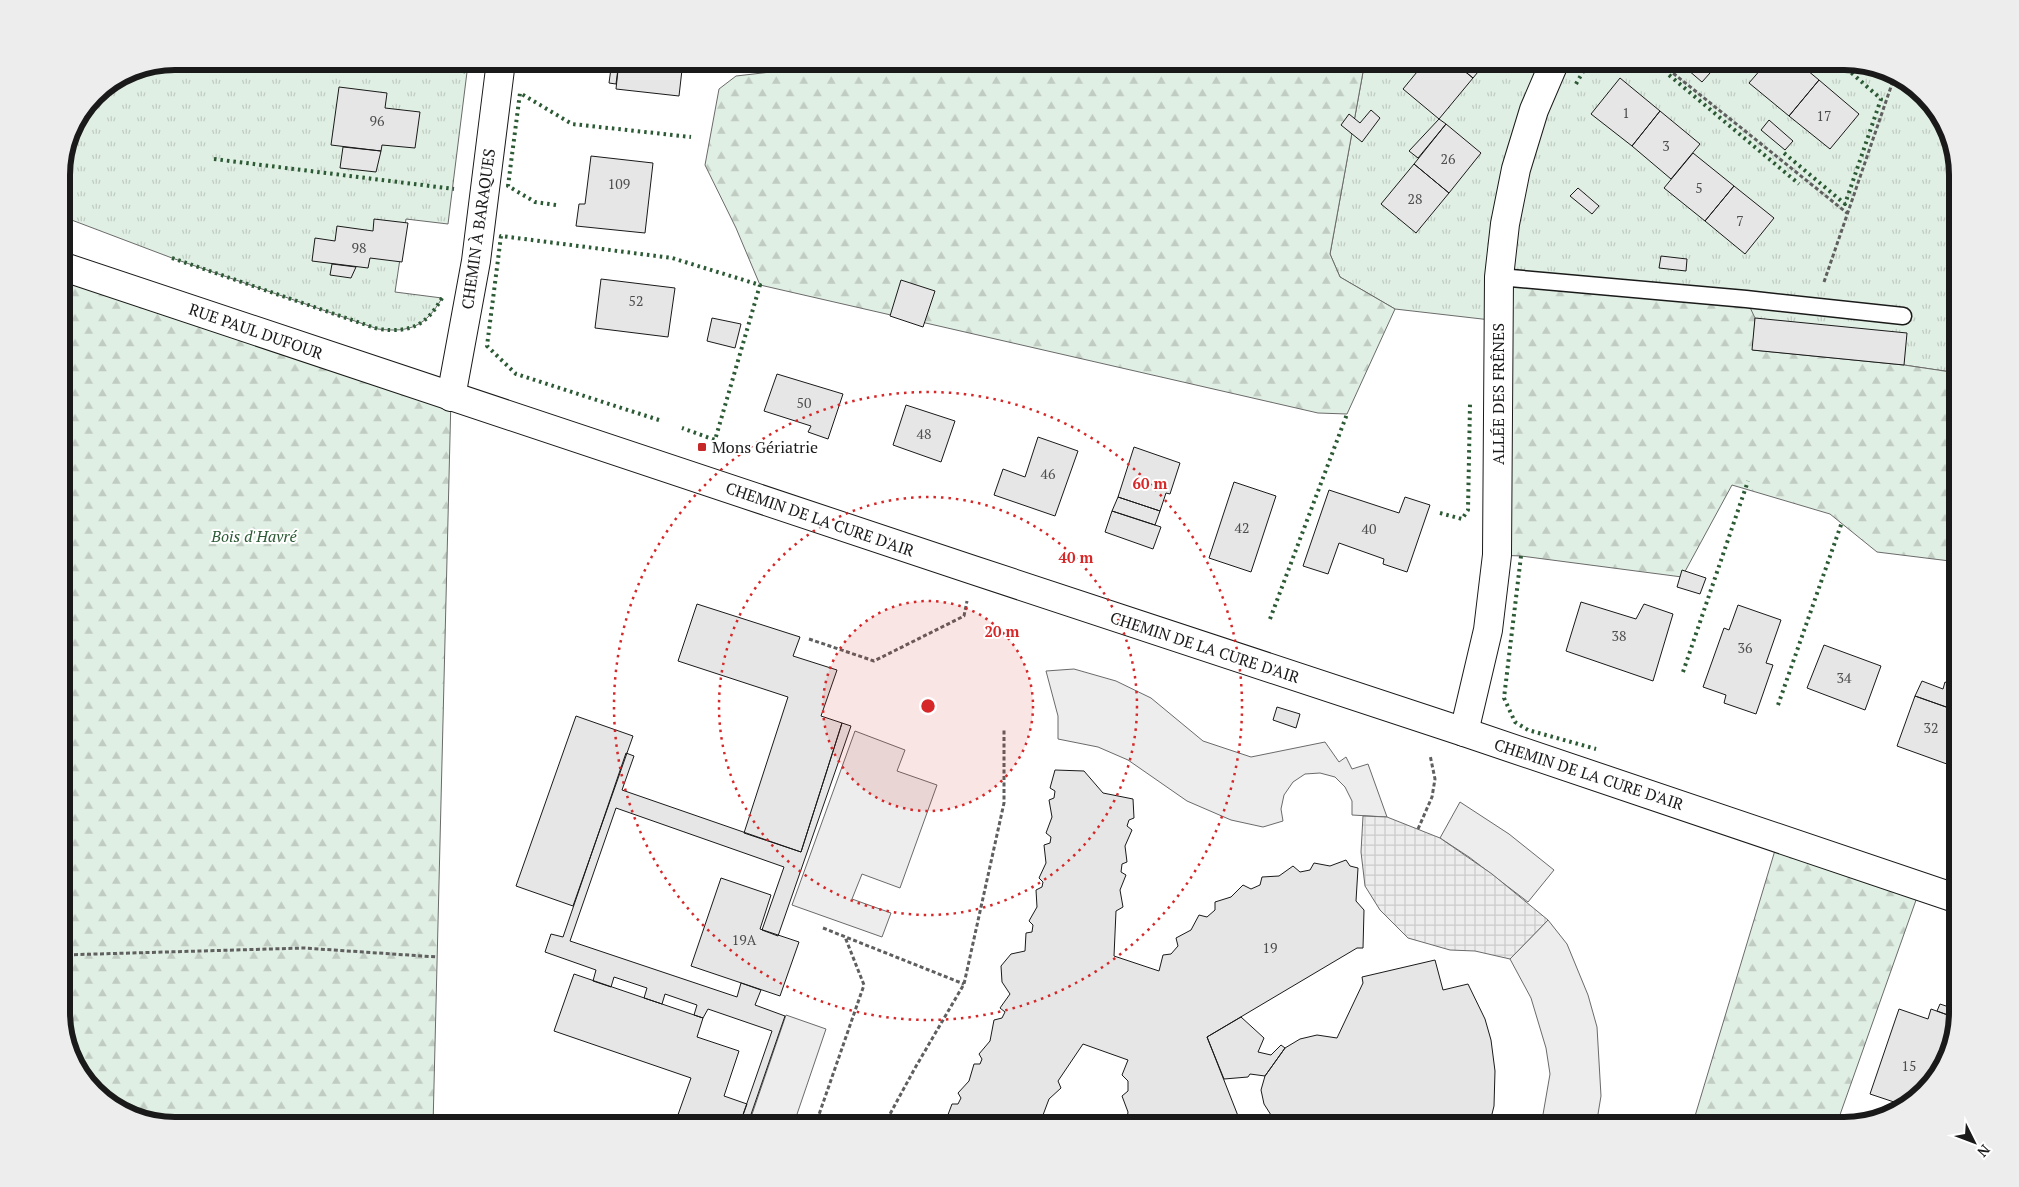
<svg xmlns="http://www.w3.org/2000/svg" width="2019" height="1187" font-family="'PT Serif',serif">
  <defs>
    <pattern id="grass-tufts" width="24" height="20" patternUnits="userSpaceOnUse" patternTransform="scale(1.25)"><rect width="24" height="20" fill="#e0efe3"/><path d="M3 7l-1-3M5 7V3M7 7l1-3M15 17l-1-3M17 17v-4M19 17l1-3" fill="none" stroke="#c0ccc2"/></pattern>
    <pattern id="forest-firs" width="22" height="20" patternUnits="userSpaceOnUse" patternTransform="scale(1.25)"><rect width="22" height="20" fill="#e0efe3"/><path d="M5 1l3.5 6h-7zM16 11l3.5 6h-7z" fill="#c0ccc2"/></pattern>
    <pattern id="plaza-grid" width="8" height="8" patternUnits="userSpaceOnUse" patternTransform="scale(1.25)"><rect width="8" height="8" fill="#ededed"/><path d="M0 4h8M4 0v8" fill="none" stroke="#cbcbcb"/></pattern>
  </defs>
  <rect width="100%" height="100%" fill="#fff"/>
  <path fill="url(#grass-tufts)" stroke="#6a6a6a" d="M 175,61 L 425,61 L 467,72 L 448,224 L 406,219 L 395,292 L 442,298 C 426,326 410,333 378,329 L 172,258 L 61,216 L 61,168 L 70,131 L 95,94 L 132,70 Z
    M 1365,61 L 1844,61 L 1901,76 L 1939,112 L 1958,168 L 1958,373 L 1904,365 L 1752,350 L 1395,309 L 1340,277 L 1330,254 Z"/>
  <path fill="url(#forest-firs)" stroke="#6a6a6a" d="M 771,61 L 1365,61 L 1330,254 L 1340,277 L 1395,309 L 1347,414 L 1318,413 L 760,285 L 736,228 L 705,165 L 719,89 L 736,76 L 771,72 Z
    M 61,266 L 451,397 L 433,1126 L 175,1126 L 118,1111 L 80,1075 L 61,1019 Z
    M 1499,277 L 1746,299 L 1755,318 L 1753,350 L 1904,365 L 1958,373 L 1958,562 L 1877,552 L 1830,514 L 1732,485 L 1682,577 L 1521,556 L 1497,555 Z
    M 1779,837 L 1921,886 L 1836,1126 L 1692,1126 Z"/>
  <path fill="#ededed" stroke="#6a6a6a" d="M 1074,669 L 1116,681 L 1151,698 L 1203,741 L 1251,757 L 1325,742 L 1339,762 L 1346,757 L 1352,769 L 1368,764 L 1387,817 L 1352,815 L 1352,801 L 1345,787 L 1335,777 L 1320,773 L 1305,774 L 1293,782 L 1284,795 L 1281,809 L 1283,821 L 1263,827 L 1231,820 L 1187,801 L 1128,760 L 1098,747 L 1058,739 L 1058,716 L 1046,671 Z
    M 855,731 L 905,750 L 897,771 L 937,785 L 900,888 L 862,874 L 852,899 L 891,913 L 882,937 L 792,905 Z
    M 1460,802 L 1509,834 L 1554,870 L 1528,902 L 1469,857 L 1440,838 Z
    M 1548,920 L 1567,944 L 1588,995 L 1597,1027 L 1601,1096 L 1596,1126 L 1541,1126 L 1550,1074 L 1546,1048 L 1531,998 L 1510,959 Z
    M 786,1015 L 826,1029 L 793,1126 L 748,1126 Z"/>
  <path fill="url(#plaza-grid)" stroke="#6a6a6a" d="M 1363,816 L 1387,817 L 1440,838 L 1492,874 L 1548,920 L 1510,959 L 1475,951 L 1450,950 L 1408,938 L 1380,910 L 1365,886 L 1361,852 Z"/>
  <path fill="#e6e6e6" stroke="#1a1a1a" d="M 612,61 L 619,61 L 616,84 L 609,83 Z
    M 619,61 L 683,61 L 679,96 L 616,89 Z
    M 1426,61 L 1452,61 L 1473,78 L 1439,119 L 1403,89 Z
    M 1452,61 L 1487,61 L 1473,78 Z
    M 1683,61 L 1696,61 L 1710,73 L 1702,82 L 1681,64 Z
    M 1768,61 L 1796,61 L 1819,80 L 1789,116 L 1749,83 Z
    M 1620,78 L 1660,111 L 1632,146 L 1591,114 Z
    M 1819,80 L 1859,114 L 1830,149 L 1789,116 Z
    M 339,87 L 387,93 L 385,108 L 420,112 L 415,148 L 382,145 L 381,151 L 331,145 Z
    M 1371,110 L 1380,118 L 1362,142 L 1341,125 L 1349,114 L 1360,123 Z
    M 1660,111 L 1700,144 L 1671,179 L 1632,146 Z
    M 1439,119 L 1446,124 L 1418,158 L 1409,151 Z
    M 1769,120 L 1793,141 L 1785,150 L 1761,130 Z
    M 1446,124 L 1481,153 L 1449,193 L 1414,164 Z
    M 343,147 L 381,151 L 376,172 L 340,168 Z
    M 1693,153 L 1734,186 L 1705,221 L 1664,188 Z
    M 591,156 L 653,163 L 645,233 L 576,226 L 579,204 L 585,204 Z
    M 1414,164 L 1449,193 L 1416,233 L 1381,204 Z
    M 1734,186 L 1774,218 L 1745,254 L 1705,221 Z
    M 1578,188 L 1599,206 L 1592,214 L 1570,196 Z
    M 374,219 L 408,223 L 402,262 L 370,258 L 368,268 L 312,261 L 315,238 L 335,241 L 337,226 L 373,231 Z
    M 1661,256 L 1687,259 L 1686,271 L 1659,268 Z
    M 332,264 L 356,267 L 351,278 L 330,275 Z
    M 601,279 L 675,288 L 668,337 L 595,328 Z
    M 901,280 L 935,291 L 923,327 L 890,316 Z
    M 712,318 L 741,324 L 735,348 L 707,341 Z
    M 1755,318 L 1907,333 L 1904,365 L 1752,350 Z
    M 777,374 L 843,394 L 828,439 L 808,432 L 811,426 L 764,411 Z
    M 906,405 L 955,421 L 941,462 L 893,445 Z
    M 1038,437 L 1078,451 L 1055,516 L 994,495 L 1003,469 L 1025,477 Z
    M 1134,447 L 1180,463 L 1170,494 L 1166,493 L 1160,511 L 1118,497 Z
    M 1234,482 L 1276,496 L 1251,572 L 1209,558 Z
    M 1329,490 L 1399,513 L 1405,497 L 1430,505 L 1407,572 L 1383,564 L 1384,559 L 1339,543 L 1328,574 L 1303,566 Z
    M 1118,497 L 1160,511 L 1155,525 L 1112,511 Z
    M 1112,511 L 1161,527 L 1153,549 L 1105,532 Z
    M 1682,570 L 1706,578 L 1700,594 L 1677,587 Z
    M 1581,602 L 1636,619 L 1644,604 L 1673,614 L 1653,681 L 1566,651 Z
    M 697,604 L 800,637 L 793,656 L 837,670 L 821,716 L 842,723 L 801,852 L 744,833 L 788,697 L 678,661 Z
    M 1738,605 L 1781,620 L 1766,663 L 1773,665 L 1756,714 L 1724,703 L 1726,695 L 1703,687 L 1724,628 L 1729,630 Z
    M 1824,645 L 1881,666 L 1865,710 L 1807,688 Z
    M 1922,681 L 1943,689 L 1945,682 L 1957,687 L 1949,708 L 1915,696 Z
    M 1958,685 L 1958,768 L 1897,746 L 1915,696 L 1949,708 Z
    M 1277,707 L 1300,714 L 1296,728 L 1273,720 Z
    M 576,716 L 633,736 L 573,906 L 516,886 Z
    M 842,723 L 851,726 L 778,936 L 762,930 L 784,867 L 616,808 L 570,941 L 737,997 L 741,983 L 761,990 L 755,1005 L 785,1016 L 747,1126 L 739,1126 L 772,1031 L 708,1009 L 703,1018 L 694,1015 L 697,1005 L 665,994 L 662,1004 L 644,998 L 647,988 L 614,977 L 611,987 L 593,981 L 596,970 L 545,952 L 551,934 L 563,937 L 626,753 L 634,756 L 622,790 L 801,852 Z
    M 1055,770 L 1084,771 L 1103,793 L 1133,799 L 1134,818 L 1129,820 L 1127,826 L 1132,830 L 1125,846 L 1127,862 L 1122,864 L 1121,872 L 1126,875 L 1120,890 L 1123,907 L 1116,911 L 1114,956 L 1159,971 L 1163,955 L 1171,954 L 1178,946 L 1176,938 L 1191,930 L 1199,915 L 1207,917 L 1215,910 L 1215,902 L 1231,897 L 1243,885 L 1251,889 L 1260,885 L 1262,877 L 1279,876 L 1293,866 L 1300,872 L 1310,870 L 1314,863 L 1330,866 L 1346,860 L 1350,866 L 1358,868 L 1356,901 L 1364,910 L 1363,948 L 1357,948 L 1207,1037 L 1242,1126 L 1126,1126 L 1128,1112 L 1122,1096 L 1128,1091 L 1128,1081 L 1122,1075 L 1128,1060 L 1083,1044 L 1058,1081 L 1061,1088 L 1049,1099 L 1043,1115 L 1037,1115 L 1033,1121 L 1037,1126 L 940,1126 L 946,1120 L 952,1104 L 958,1104 L 961,1098 L 958,1093 L 969,1081 L 974,1064 L 980,1064 L 982,1059 L 979,1054 L 990,1041 L 994,1020 L 1002,1018 L 1005,1012 L 1000,1008 L 1010,994 L 1002,982 L 1001,966 L 1011,954 L 1025,951 L 1026,933 L 1032,932 L 1033,925 L 1029,921 L 1037,907 L 1036,890 L 1042,887 L 1043,882 L 1039,878 L 1046,863 L 1044,845 L 1050,843 L 1051,837 L 1046,833 L 1052,817 L 1049,800 L 1054,798 L 1055,791 L 1050,788 Z
    M 721,878 L 771,895 L 760,929 L 799,942 L 780,996 L 691,966 Z
    M 1435,960 L 1443,990 L 1468,984 L 1485,1019 L 1491,1040 L 1495,1071 L 1494,1106 L 1489,1126 L 1282,1126 L 1271,1115 L 1264,1104 L 1261,1090 L 1265,1076 L 1285,1048 L 1300,1039 L 1317,1035 L 1337,1038 L 1363,983 L 1362,977 Z
    M 574,974 L 703,1018 L 697,1037 L 739,1051 L 724,1096 L 747,1104 L 739,1126 L 674,1126 L 691,1078 L 554,1031 Z
    M 1940,1004 L 1958,1010 L 1956,1018 L 1937,1011 Z
    M 1899,1009 L 1928,1019 L 1931,1009 L 1956,1018 L 1947,1052 L 1943,1050 L 1933,1078 L 1906,1106 L 1870,1094 Z
    M 1241,1017 L 1264,1038 L 1258,1052 L 1271,1055 L 1281,1045 L 1285,1048 L 1265,1076 L 1250,1074 L 1248,1077 L 1224,1079 L 1207,1037 Z"/>
  <g fill="none" stroke-linecap="round" stroke-linejoin="round">
    <g stroke="#1a1a1a" stroke-width="19">
      <path id="service" d="M 1499,277 L 1746,299 L 1903,316"/>
    </g>
    <g stroke="#1a1a1a" stroke-width="30">
      <path id="minor" d="M 451,397 L 476,261 L 501,61
        M 1464,732 L 1488,630 L 1497,555 L 1499,277 L 1505,224 L 1516,169 L 1534,110 L 1555,61"/>
    </g>
    <g stroke="#1a1a1a" stroke-width="30">
      <path id="tertiary" d="M 61,266 L 973,570 L 1464,732 L 1958,899"/>
    </g>
    <path stroke="#5f5f5f" stroke-width="3" stroke-dasharray="4 2.5" stroke-linecap="butt" d="M 1658,61 L 1847,213
      M 1824,282 L 1895,75
      M 809,639 L 874,661 L 964,616 L 967,601
      M 1418,829 L 1432,797 L 1435,779 L 1430,755
      M 823,928 L 964,984
      M 61,955 L 304,948 L 437,957
      M 815,1126 L 864,985 L 845,937
      M 886,1126 L 890,1114 L 915,1068 L 964,984 L 1004,803 L 1004,729"/>
    <use href="#service" stroke="#fff" stroke-width="16"/>
    <use href="#minor" stroke="#fff" stroke-width="28"/>
    <use href="#tertiary" stroke="#fff" stroke-width="28"/>
    <path stroke="#2b5a34" stroke-width="4" stroke-dasharray="2.5 4" stroke-linecap="butt" d="M 425,61 L 467,72
      M 1649,61 L 1657,68
      M 1669,75 L 1799,184
      M 1576,84 L 1589,61
      M 1784,153 L 1845,204 L 1881,99 L 1838,61
      M 214,159 L 454,189
      M 556,205 L 535,202 L 508,186 L 520,93 L 572,124 L 691,137
      M 172,258 L 378,329 C 410,333 426,326 442,298
      M 659,420 L 516,374 L 487,346 L 501,236 L 672,258 L 760,285 L 715,440 L 682,428
      M 1440,513 L 1462,519 L 1468,510 L 1470,404
      M 1521,556 L 1504,698 L 1515,722 L 1528,730 L 1596,749
      M 1270,619 L 1347,414
      M 1683,672 L 1748,481
      M 1778,705 L 1842,522"/>
  </g>
  <circle cx="928" cy="706" r="105" fill="#d62828" fill-opacity=".12"/>
  <g fill="none" stroke="#d62828" stroke-width="2.5" stroke-dasharray="2.5 5">
    <circle cx="928" cy="706" r="105"/>
    <circle cx="928" cy="706" r="209"/>
    <circle cx="928" cy="706" r="314"/>
  </g>
  <rect fill="#c62828" stroke="#fff" stroke-width="2" x="697" y="442" width="10" height="10" rx="2.5"/>
  <g text-anchor="middle" dominant-baseline="central" stroke-width="4" stroke-linejoin="round" paint-order="stroke">
    <g font-size="14" fill="#4d4d4d">
      <text x="1626" y="112">1</text>
      <text x="1824" y="115">17</text>
      <text x="377" y="120">96</text>
      <text x="1666" y="145">3</text>
      <text x="1448" y="158">26</text>
      <text x="619" y="183">109</text>
      <text x="1699" y="187">5</text>
      <text x="1415" y="198">28</text>
      <text x="1740" y="220">7</text>
      <text x="359" y="247">98</text>
      <text x="636" y="300">52</text>
      <text x="804" y="402">50</text>
      <text x="924" y="433">48</text>
      <text x="1048" y="473">46</text>
      <text x="1242" y="527">42</text>
      <text x="1369" y="528">40</text>
      <text x="1619" y="635">38</text>
      <text x="1745" y="647">36</text>
      <text x="1844" y="677">34</text>
      <text x="1931" y="727">32</text>
      <text x="744" y="939">19A</text>
      <text x="1270" y="947">19</text>
      <text x="1909" y="1065">15</text>
    </g>
    <g font-size="16" fill="#1a1a1a" stroke="#fff">
      <text transform="translate(478 229) rotate(-82)">CHEMIN À BARAQUES</text>
      <text transform="translate(256 331) rotate(19)">RUE PAUL DUFOUR</text>
      <text transform="translate(1498 394) rotate(-90)">ALLÉE DES FRÊNES</text>
      <text transform="translate(820 519) rotate(19)">CHEMIN DE LA CURE D'AIR</text>
      <text transform="translate(1205 647) rotate(18)">CHEMIN DE LA CURE D'AIR</text>
      <text transform="translate(1589 774) rotate(18)">CHEMIN DE LA CURE D'AIR</text>
    </g>
    <g font-size="16" fill="#1a1a1a" stroke="#fff" text-anchor="start">
      <text x="712" y="447">Mons Gériatrie</text>
    </g>
    <g font-size="16" font-style="italic" fill="#2b5a34" stroke="#fff">
      <text x="254" y="536">Bois d'Havré</text>
    </g>
  </g>
  <path d="M0 0H2019V1187H0ZM175 70H1844A105 105 0 0 1 1949 175V1012A105 105 0 0 1 1844 1117H175A105 105 0 0 1 70 1012V175A105 105 0 0 1 175 70Z" fill="#ededed" fill-rule="evenodd"/>
  <path fill="none" stroke="#1a1a1a" stroke-width="6" d="M175 70H1844A105 105 0 0 1 1949 175V1012A105 105 0 0 1 1844 1117H175A105 105 0 0 1 70 1012V175A105 105 0 0 1 175 70Z"/>
  <circle cx="928" cy="706" r="8" fill="#d62828" stroke="#fff" stroke-width="2.5"/>
  <g font-size="15" text-anchor="middle" font-weight="bold" fill="#d62828" stroke="#fff" stroke-width="4" stroke-linejoin="round" paint-order="stroke">
    <text x="1150" y="489">60 m</text>
    <text x="1076" y="563">40 m</text>
    <text x="1002" y="637">20 m</text>
  </g>
  <g transform="translate(1974 1142) rotate(132)" stroke="#ffffff" stroke-width="4" paint-order="stroke">
  <path d="M0-4L9 19L0 12L-9 19Z" fill="#1a1a1a"/>
  <text y="-8" font-size="14" font-weight="bold" text-anchor="middle" fill="#1a1a1a">N</text>
  </g>
</svg>
